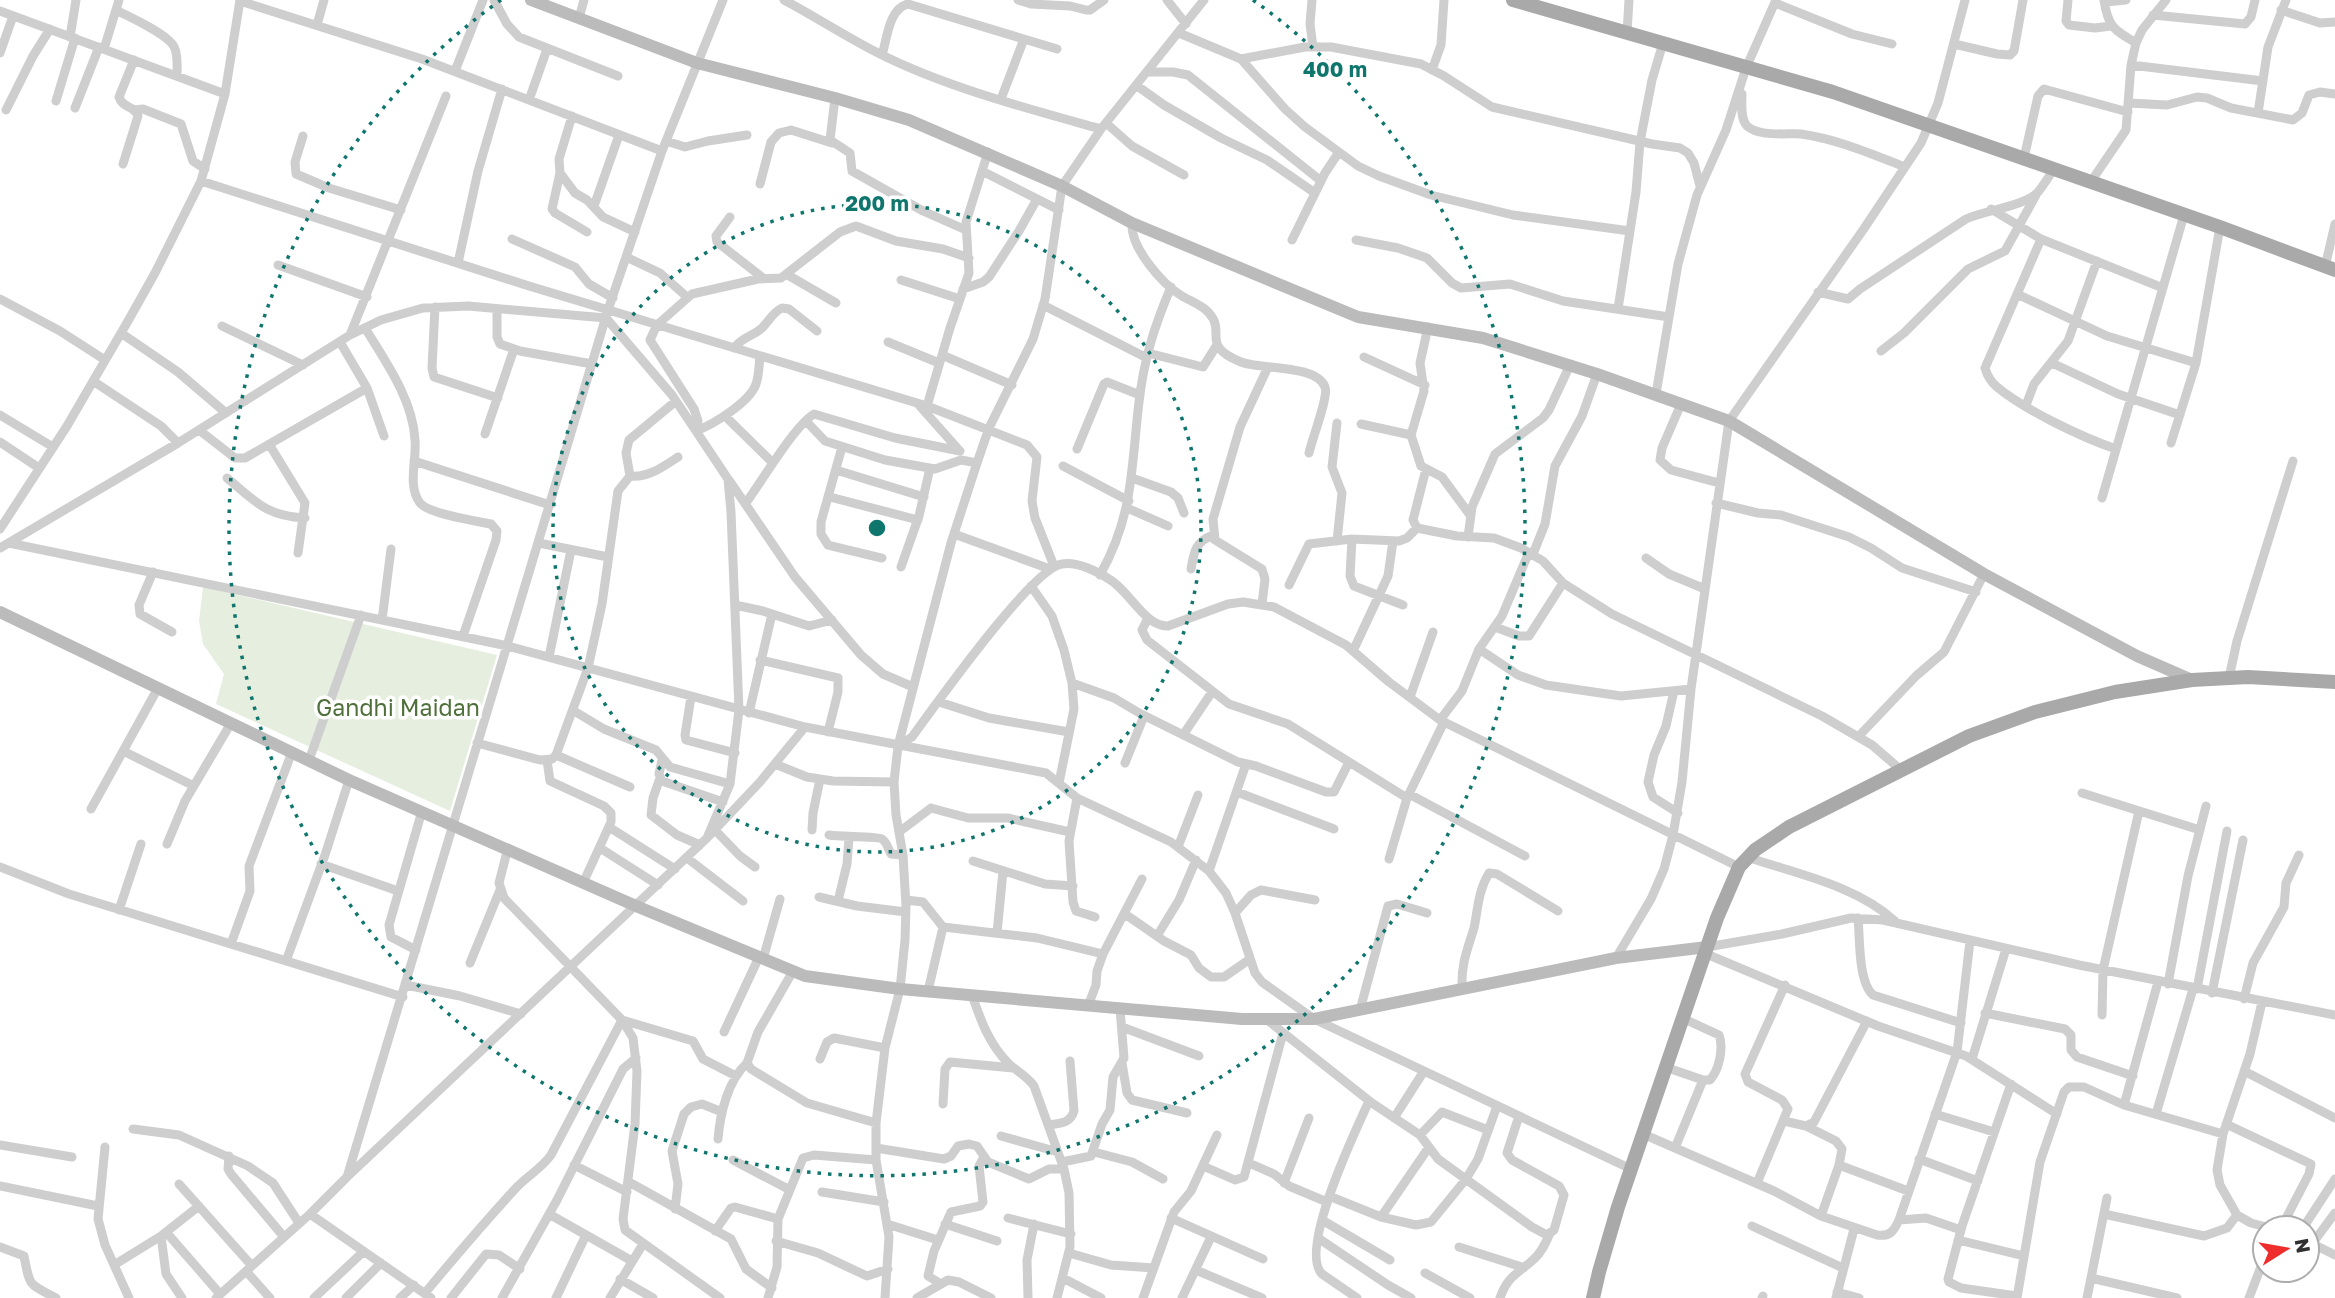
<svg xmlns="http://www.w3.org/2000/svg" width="2335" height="1298" font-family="'Golos Text',sans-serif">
  <rect width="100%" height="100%" fill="#fff"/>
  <path fill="#e6eedf" d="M 203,587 L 497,655 L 450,811 L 216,704 L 224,674 L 203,644 L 199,621 Z"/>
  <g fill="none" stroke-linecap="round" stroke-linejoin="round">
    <path stroke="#cecece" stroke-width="9" d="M 494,0 L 507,24 L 519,37 L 618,76
      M 784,0 C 816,17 846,37 878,53 C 945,87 1029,109 1101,129
      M 1018,0 L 1031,4 L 1070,6 L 1086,10 L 1090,10 L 1104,0
      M 1167,0 L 1186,24
      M 1312,0 L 1310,24 L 1313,47
      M 2068,0 L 2066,21 L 2069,25 L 2095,28 L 2111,26
      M 2104,0 C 2108,27 2114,30 2136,43
      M 240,1 L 422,59 L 662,151
      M 2105,2 L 2126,0
      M 1775,3 L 1852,34 L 1892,44
      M 116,10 C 129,17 171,35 175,49 C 178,57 177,68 177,76
      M 2281,10 L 2320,23 L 2335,22
      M 0,11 L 225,94
      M 2153,15 L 2245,24 L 2251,17 L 2255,0
      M 579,18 L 584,0
      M 317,25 L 324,0
      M 1179,33 L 1241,59 L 1285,109 L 1305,127 L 1358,166 L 1379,176 L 1431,195 L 1513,215 L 1630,231
      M 1627,33 L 1629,0
      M 70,37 L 76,0
      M 1954,44 L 1997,54 L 2010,55 L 2014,51 L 2023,0
      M 104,49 L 119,0
      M 0,53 L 13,16
      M 882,55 C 887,39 889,8 908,4 L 1057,49
      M 1241,59 L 1305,47 L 1331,47 L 1421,64 L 1444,76 L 1492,107 L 1652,144 L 1680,148 L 1688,153 L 1694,163 L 1700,186
      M 2131,65 L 2263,81
      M 1432,70 L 1441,45 L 1444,0
      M 455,71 L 483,0
      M 1147,72 L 1173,72 L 1188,75 L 1321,181
      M 1136,85 L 1164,105 L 1221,138 L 1267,160 L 1315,193
      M 1742,94 C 1742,103 1740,119 1747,126 C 1759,137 1786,133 1801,134 C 1837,139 1872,154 1905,167
      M 835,98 L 830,140 L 850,153 L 852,171 L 923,211 L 966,230
      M 1001,99 L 1024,39
      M 529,100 L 547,49
      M 56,101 L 75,38
      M 2129,103 L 2167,105 L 2197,97 L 2207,98 L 2231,108 L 2293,120 L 2302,113 L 2309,95 L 2320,92 L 2335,94
      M 75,108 L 99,47
      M 6,110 L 33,56 L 50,29
      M 134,110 L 143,109 L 181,124 L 193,161 L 205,169
      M 2258,113 L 2268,47 L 2286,0
      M 572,116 L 559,159 L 560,173 L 575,193 L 587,200 L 603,217 L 635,232
      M 1106,123 L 1132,146 L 1184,175
      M 303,136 L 295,162 L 296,174 L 329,188 L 401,210
      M 666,141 L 685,147 L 708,141 L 747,135
      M 2024,158 L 2038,96 L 2044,89 L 2128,112
      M 123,164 L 138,116 C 135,106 122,108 119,97 L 134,60
      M 982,171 L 1059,210
      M 560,173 L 552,209 L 555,213 L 587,232
      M 201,181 L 529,286 L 927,406 L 1027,445 L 1037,457 L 1032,501 L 1035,518 L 1054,566
      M 2090,183 L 2126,130 L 2131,65 L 2136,43 L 2142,30 L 2166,0
      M 760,184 L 771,142 L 779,133 L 791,130 L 832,143
      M 594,206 L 619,135
      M 1991,209 L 2041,239 L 2163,288
      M 730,217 L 716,236 L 717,242 L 763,278
      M 1132,223 C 1130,247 1162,284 1182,296 C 1190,301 1202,305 1209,313 C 1227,333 1199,345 1241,362 C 1261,370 1316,364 1325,387 C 1329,396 1312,439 1309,453
      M 512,239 L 575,267 L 589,284 L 613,298
      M 2041,239 L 1985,368 C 1987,375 1991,382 1997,387 C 2025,410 2081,437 2116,449
      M 1292,240 L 1325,173 L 1339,152
      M 1356,240 L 1398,248 L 1427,258 L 1452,283 L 1461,288 L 1510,284 L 1563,301 L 1669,317
      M 626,257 L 660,273 L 687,297
      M 458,263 L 478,171 L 502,89
      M 278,265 L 367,297
      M 2325,267 L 2335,224
      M 786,274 L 836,303
      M 901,280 L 960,299
      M 963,289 L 983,282 L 989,277 L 1019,231 L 1037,199
      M 1818,292 L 1848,299 L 1860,289 L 1966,219 C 1986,210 2025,206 2038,192 C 2044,185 2049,176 2054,169
      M 2017,294 L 2107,336 L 2196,363
      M 0,299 L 60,331 L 105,360
      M 1043,305 L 1147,358
      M 435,307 L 432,368 L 434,377 L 498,398
      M 497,309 L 497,337 L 500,344 L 520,351 L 592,364
      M 1618,309 L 1636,192 L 1640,142 L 1652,80 L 1663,43
      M 222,326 L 303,365
      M 1428,327 L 1420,363 L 1424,391 L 1411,435 L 1421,466 L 1442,477 L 1470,515
      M 365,328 C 386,362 413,400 415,440 C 417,459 407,486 420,503 C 429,514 476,521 491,524 L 497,531 L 496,540 L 463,636
      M 121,333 L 178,372 L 226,413
      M 350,335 L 446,96
      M 340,342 L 367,388 L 384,436
      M 888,342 L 939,363
      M 734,348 C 744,336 752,337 762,328 C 769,321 773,312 782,308 L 789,309 L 817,331
      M 1881,351 L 1904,333 L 1968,269 L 2005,251 L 2036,195
      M 1148,353 L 1203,367 L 1217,345
      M 942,355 L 1012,385
      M 1364,357 L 1425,385
      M 2052,363 L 2118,394 L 2180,415
      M 93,381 L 161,426 L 178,443
      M 1656,394 L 1678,264 L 1697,195 L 1726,130 L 1746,68 L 1776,0
      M 1681,404 L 1662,448 L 1660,460 L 1671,470 L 1719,483
      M 919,405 L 958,449
      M 2026,405 L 2034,384 L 2068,341 L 2097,261
      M 927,406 L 950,328 L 969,273 L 966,222 L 988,152
      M 0,415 L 53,447
      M 725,416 L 773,463
      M 806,421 L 825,441 L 885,460 L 935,469 L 961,460 L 977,463
      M 1361,424 L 1411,435
      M 199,430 L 235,458 L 245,458 L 367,388
      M 696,431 L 698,421 L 694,409 L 650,340 L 657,325 L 692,294 L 758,279 L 781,278 L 840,232 L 856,226 L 896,241 L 943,249 L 969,258
      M 696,431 C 714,424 750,402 756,384 C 759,376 759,365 760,356
      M 485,434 L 514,349
      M 0,442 L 39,468
      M 2171,443 L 2196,363 L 2220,227
      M 269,444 L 305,503 L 298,553
      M 842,447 L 821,522 L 821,534 L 828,545 L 882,558
      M 1077,449 L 1104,384 L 1107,382 L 1140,395
      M 414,461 L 550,505
      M 1063,466 L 1129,501
      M 1426,469 L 1413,520 L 1417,528 L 1457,536 L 1494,538 L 1521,548 L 1543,561 L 1563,583 L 1612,614 L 1822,716 L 1872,745 L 1901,770
      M 836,470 L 924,497
      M 630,476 C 648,478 663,467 678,457
      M 227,478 C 256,502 266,516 305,518
      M 1132,478 L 1171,492 L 1178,498 L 1184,513
      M 729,480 L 795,577 L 861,655 L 883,674 L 913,687
      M 830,497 L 918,520
      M 2102,498 L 2184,215
      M 1716,503 L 1758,513 L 1781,515 L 1849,537 L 1871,548 L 1902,568 L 1976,592
      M 745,504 C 761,483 794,426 814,414 L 895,438 L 960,451
      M 1127,508 L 1168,526
      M 0,529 L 67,426 L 128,321 L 155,273 L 201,181 L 225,94 L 240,0
      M 954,534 L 1050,569
      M 1468,537 L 1472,507 L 1495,454 L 1543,418 L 1549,410 L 1570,365
      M 1352,539 L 1350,576 L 1354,586 L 1403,605
      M 1337,541 L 1342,493 L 1332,467 L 1337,423
      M 9,543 L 508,646 L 805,727 L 1046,773 L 1077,798 L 1171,842 L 1209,871 L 1226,893 L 1235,913 L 1255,973 L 1262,982 L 1314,1019 L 1631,1169
      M 539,543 L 608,557
      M 0,548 L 178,443 L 350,335 L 381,320 L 423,308 L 468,306 L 606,318 L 672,395 L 728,479 L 731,512 L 739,710 L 730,784 L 707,838
      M 1533,554 L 1545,524 L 1555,466 L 1582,416 L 1597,374
      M 1646,558 L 1669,574 L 1705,589
      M 901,567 L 919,516 L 930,468
      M 1191,569 C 1194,552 1195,542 1213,535
      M 153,572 L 139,605 L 140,614 L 172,632
      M 1100,575 C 1134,515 1131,467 1139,402 C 1144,359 1154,327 1171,287
      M 1289,585 L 1309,544 L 1352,539 L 1399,541 L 1407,538 L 1417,528
      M 1031,586 L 1052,616 L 1064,650 L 1072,683 L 1074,709 L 1059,783
      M 1262,604 L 1265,579 L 1262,569 L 1215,540 L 1213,519 L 1240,427 L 1268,367
      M 735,605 L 763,611 L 809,626 L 832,620
      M 1148,618 L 1142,630 L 1147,640 L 1229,704 L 1288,724 L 1407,798
      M 382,620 L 391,549
      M 1495,627 L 1519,636 L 1529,636 L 1563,583
      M 1479,649 L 1518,675 L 1546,685 L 1621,696 L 1691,689
      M 1353,651 L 1388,576 L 1393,541
      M 549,657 L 571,550
      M 760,660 L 838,678 L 838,692 L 828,732
      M 2229,678 L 2237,641 L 2293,461
      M 1072,683 L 1114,698 L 1141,714 L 1238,762 L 1256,766 L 1326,792 L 1334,792 L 1349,762
      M 1674,691 L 1666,726 L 1654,755 L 1648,782 L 1653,797 L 1678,813
      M 691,697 L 685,735 L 686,740 L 735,753
      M 1410,697 L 1433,632
      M 939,702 L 989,718 L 1069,732
      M 574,711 L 604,729 L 656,750 L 670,767 L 730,784
      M 749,713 L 772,614
      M 1440,720 L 1462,691 L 1479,649 L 1502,616 L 1529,552
      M 1183,735 L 1212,692
      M 1858,737 L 1916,676 L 1944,652 L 1984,574
      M 477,743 L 540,760 L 552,759 L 556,755 L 588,668 L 602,604 L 618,491 L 630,476 L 626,453 L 629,440 L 676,401
      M 898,746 L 951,543 L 977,463 L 989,428 L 1033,339 L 1045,299 L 1062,186 L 1101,129 L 1204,0
      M 123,751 L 194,786
      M 556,755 L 630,787
      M 309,760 L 361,615
      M 547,760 L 550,781 L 604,806 L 611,813 L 611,822 L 584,881
      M 662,760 L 659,774 L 662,781 L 723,802
      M 1125,763 L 1144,716
      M 775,764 L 807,777 L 833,781 L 894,782
      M 660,778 L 653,798 L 651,815 L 677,835 L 700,845
      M 1237,792 L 1334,829
      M 2082,793 L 2200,830
      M 1409,794 L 1525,856
      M 1077,798 L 1069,841 L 1073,902 L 1076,911 L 1095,917
      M 91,809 L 158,688
      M 609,827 L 675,869
      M 715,830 L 740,856 L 755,867
      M 812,830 L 813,813 L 820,779
      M 899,832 L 931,808 L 968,818 L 1008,818 L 1070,832
      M 829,835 C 839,837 877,836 882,839 C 887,842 888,849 891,854 L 903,855
      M 167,844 L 185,801 L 231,723
      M 1178,847 L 1198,795
      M 508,848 L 499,883 L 504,898 L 622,1020 L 633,1038 L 637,1071 L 635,1124 L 623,1219 L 625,1230 L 720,1298
      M 600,848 L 658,885
      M 1747,857 C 1797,874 1855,885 1895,921
      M 687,858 L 743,901
      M 1389,859 L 1407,798 L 1444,722
      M 973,861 L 1045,884 L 1073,886
      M 321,864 L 398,891
      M 0,867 L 69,894 L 403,997
      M 1209,871 L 1246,764
      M 819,897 L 857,906 L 906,912
      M 906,900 L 923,902 L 943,927 L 1037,938 L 1103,954
      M 838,901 L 847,864 L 849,838
      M 119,910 L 141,844
      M 1235,913 L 1251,895 L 1261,890 L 1315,900
      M 1125,914 L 1164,941 L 1191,955 L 1199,968 L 1211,977 L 1224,977 L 1250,959
      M 1858,918 C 1860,938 1858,982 1873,995 L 1961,1023
      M 997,933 L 1003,871
      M 1157,936 L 1179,900 L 1196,860
      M 231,944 L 250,891 L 249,866 L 292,752
      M 1707,947 L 1782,934 L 1851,918 L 1883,920 L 2079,965 L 2335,1015
      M 416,950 L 391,937 L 389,925 L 422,811
      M 1704,953 L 1878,1026 L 1966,1056 L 2057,1114
      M 1616,958 L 1651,899 L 1664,869 L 1673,835 L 1682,782 L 1691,689 L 1729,421 L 1863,230 L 1921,143 L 1938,103 L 1965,0
      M 763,959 L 780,899
      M 286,961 L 325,855 L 349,780
      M 470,963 L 500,890
      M 793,971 L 758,1032 L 747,1063 L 751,1069 L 807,1103 L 876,1123
      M 2168,984 L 2188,876 L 2206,806
      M 406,985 L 460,996 L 521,1014
      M 1462,989 C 1461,964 1467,951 1474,928 C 1478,909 1478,891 1489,873 L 1497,874 L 1558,911
      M 2197,989 L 2227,831
      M 928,991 L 943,927
      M 2212,993 L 2243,840
      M 972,995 C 981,1021 989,1044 1009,1064 C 1018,1072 1027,1076 1034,1086 L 1064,1169 L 1069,1193 L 1070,1247 L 1057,1298
      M 2244,999 L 2253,963 L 2284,907 L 2286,883 L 2299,855
      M 2262,1002 L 2250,1054 L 2223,1134 L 2217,1170 L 2220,1185 L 2237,1215 L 2251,1223 L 2270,1228
      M 1088,1006 L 1096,985 L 1097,971 L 1103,954 L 1142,879
      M 1360,1010 L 1388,906 L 1397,904 L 1427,913
      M 1985,1013 L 2065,1029 L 2071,1035 L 2071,1050 L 2077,1057 L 2133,1076
      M 2102,1015 L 2103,970 L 2139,811
      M 1266,1019 L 1372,1103 L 1420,1135 L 1438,1159 L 1532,1227 L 1547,1235 L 1554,1230 L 1564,1195 L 1559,1186 L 1512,1160 L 1507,1153 L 1519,1116
      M 1122,1027 L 1199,1056
      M 724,1032 L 759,957
      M 820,1059 L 827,1042 L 834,1038 L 885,1048
      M 1972,1059 L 2006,949
      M 1122,1063 L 1127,1093 L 1132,1100 L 1187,1113
      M 1665,1067 L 1703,1080 L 1710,1080 C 1719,1070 1724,1048 1719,1035 L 1682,1018
      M 2244,1071 L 2335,1118
      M 2011,1084 L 1962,1226 L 1948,1279 L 1949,1282 L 1961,1288 L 2017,1296
      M 943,1104 L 945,1069 L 950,1062 L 1013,1068
      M 2124,1105 L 2158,982
      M 1935,1114 L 1994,1132
      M 2156,1114 L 2193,989
      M 1394,1118 L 1424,1071
      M 1784,1121 L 1806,1126 L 1814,1122 L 1867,1021
      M 2226,1124 L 2311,1164 L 2309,1174 L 2281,1228
      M 1048,1125 C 1060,1123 1070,1124 1074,1111 L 1070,1061
      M 1806,1126 L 1836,1141 L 1842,1149 L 1839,1165 L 1821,1216
      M 133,1129 L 179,1135 L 248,1166 L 273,1183 L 299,1223
      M 1643,1134 L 1774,1191 L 1821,1216 L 1877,1235 C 1890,1237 1894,1231 1899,1220 L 1957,1052 L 1970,941
      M 1420,1135 L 1442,1112 L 1488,1130
      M 1001,1136 L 1058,1152
      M 718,1139 C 720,1114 728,1080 747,1063
      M 0,1145 L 72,1157
      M 105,1147 L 98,1219 L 105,1245 L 129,1298
      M 876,1148 L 944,1159 L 951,1156 L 958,1146 L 969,1144 L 977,1146 L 988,1162 L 1029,1179 L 1049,1169 L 1064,1169
      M 1675,1148 L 1703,1080
      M 1094,1152 L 1132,1162 L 1163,1179
      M 229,1156 L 228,1169 L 231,1174 L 284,1237
      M 1919,1159 L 1978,1181
      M 733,1160 L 790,1190
      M 1062,1162 L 1091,1156 L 1102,1124 L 1110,1110 L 1113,1077 L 1124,1058 L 1120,1009
      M 1249,1163 L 1274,1174 L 1289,1186 L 1327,1202
      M 574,1165 L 627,1192
      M 1839,1165 L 1908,1191
      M 1203,1166 L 1235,1180 L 1244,1177 L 1283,1033
      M 348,1176 L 707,838 L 760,782 L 805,727
      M 629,1182 L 731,1239 L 746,1269 L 772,1288
      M 1284,1183 L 1309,1118
      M 1757,1183 L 1788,1109 L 1782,1100 L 1748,1082 L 1745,1074 L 1785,985
      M 179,1184 L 252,1266
      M 0,1186 L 98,1206
      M 822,1192 L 884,1202
      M 1329,1196 L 1381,1217 L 1416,1225 L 1431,1222 L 1466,1179 L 1478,1159 L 1497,1106
      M 675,1209 L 678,1184 L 672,1151 L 684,1114 L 691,1107 L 702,1104 L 722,1112
      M 310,1214 L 431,1298
      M 549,1214 L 632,1261
      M 2104,1214 L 2204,1236 L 2227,1228 L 2237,1215
      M 1381,1217 L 1429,1147
      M 1008,1218 L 1071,1234
      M 1171,1218 L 1263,1259
      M 1322,1220 L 1390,1260
      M 1899,1220 L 1926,1218 L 1961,1230
      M 887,1224 L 938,1240
      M 945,1224 L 997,1241
      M 1752,1226 L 1843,1268
      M 2303,1228 L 2335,1179
      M 715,1231 L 731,1208 L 735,1207 L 778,1219
      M 166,1232 L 220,1294
      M 161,1236 L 166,1274 L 182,1298
      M 1318,1238 L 1388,1285 L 1411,1298
      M 1958,1240 L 2024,1256
      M 776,1241 L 818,1253 L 867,1276 L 888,1269
      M 2309,1242 L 2335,1255
      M 2312,1244 L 2335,1213
      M 0,1247 L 24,1256 C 30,1287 28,1283 56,1298
      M 1459,1247 L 1522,1267
      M 1069,1253 L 1111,1265 L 1154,1268
      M 114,1265 L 161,1236 L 199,1206
      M 1196,1270 L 1262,1298
      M 246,1271 L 270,1298
      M 1425,1273 L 1470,1298
      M 1063,1278 L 1101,1298
      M 2091,1278 L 2177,1298
      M 620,1279 L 653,1298
      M 941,1284 L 928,1276 L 934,1251 L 951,1212 L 980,1206 L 983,1202 L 979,1166 L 984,1157
      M 1837,1292 L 1859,1298
      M 425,1293 C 454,1258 484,1223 515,1189 C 527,1176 541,1169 551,1155 L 622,1020 L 693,1041 L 703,1059 L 736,1076
      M 216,1298 L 310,1214 L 347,1177 L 608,310 L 662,151 L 723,0
      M 314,1298 L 363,1252
      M 346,1298 L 381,1263
      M 400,1298 L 414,1285
      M 451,1298 L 486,1254 L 499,1255 L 520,1269
      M 502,1298 L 557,1200 L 623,1069 L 636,1058
      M 556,1298 L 586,1235
      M 610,1298 L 643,1244
      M 768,1298 L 777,1267 L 778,1219 L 803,1158 L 814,1155 L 876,1160
      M 885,1298 L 889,1237 L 876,1160 L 876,1123 L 885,1048 L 900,989 L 905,940 L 906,906 L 903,855 L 896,815 L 894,782 L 898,746 L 912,737 C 934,707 1032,568 1062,564 C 1077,561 1099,572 1112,581 C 1130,593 1146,627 1168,626 L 1228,604 L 1243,602 L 1274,607 L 1346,645 L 1389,682 L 1440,720 L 1739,867
      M 917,1298 L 948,1280 L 959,1282 L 991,1298
      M 1028,1298 L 1027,1260 L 1034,1224
      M 1143,1298 L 1174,1212 L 1191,1191 L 1217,1135
      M 1182,1298 L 1211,1237
      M 1357,1298 L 1322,1274 C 1298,1250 1356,1130 1369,1101
      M 1500,1298 C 1508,1275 1518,1274 1534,1259 C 1542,1252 1546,1242 1550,1233
      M 1762,1298 L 1763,1296
      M 1836,1298 L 1854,1229
      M 2017,1298 L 2040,1162 L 2064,1092 L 2069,1087 L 2084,1087 L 2124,1105 L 2223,1134
      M 2087,1298 L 2107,1198
      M 2249,1298 L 2265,1256"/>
    <path stroke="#bbb" stroke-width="12" d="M 531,0 L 697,63 L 835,98 L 909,120 L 1062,186 L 1132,223 L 1358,317 L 1483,338 L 1597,374 L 1729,421 L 1984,574 L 2137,656 L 2192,680
      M 0,612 L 349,780 L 636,906 L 805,976 L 900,989 L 1242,1019 L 1314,1019 L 1616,958 L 1707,947"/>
    <path stroke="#a9a9a9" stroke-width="14" d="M 1513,0 L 1833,92 L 2220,227 L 2335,270
      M 1593,1298 L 1599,1272 L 1618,1207 L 1717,918 L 1739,867 L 1755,850 L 1789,827 L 1969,736 L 2035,712 L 2115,692 L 2192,680 L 2248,677 L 2335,682"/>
  </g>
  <g fill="none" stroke="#0f766e" stroke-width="3.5" stroke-dasharray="3.5 7">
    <circle cx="877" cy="528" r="324"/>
    <path d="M1253 0A648 648 0 1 1 501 0"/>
  </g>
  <g text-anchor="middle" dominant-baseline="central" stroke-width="7" stroke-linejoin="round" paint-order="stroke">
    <g font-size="23" fill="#50703b" stroke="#fff">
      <text x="398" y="707">Gandhi Maidan</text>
    </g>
  </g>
  <circle cx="877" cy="528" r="10" fill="#0f766e" stroke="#fff" stroke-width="3.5"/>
  <g font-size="21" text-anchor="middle" font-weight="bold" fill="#0f766e" stroke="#fff" stroke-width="7" stroke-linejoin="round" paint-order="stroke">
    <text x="1335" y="77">400 m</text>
    <text x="877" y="211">200 m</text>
  </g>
  <g transform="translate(2286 1249) rotate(79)"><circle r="33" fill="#ffffff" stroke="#adadad" stroke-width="2"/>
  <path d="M0-5L12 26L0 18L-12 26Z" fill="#ef2d2d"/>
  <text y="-10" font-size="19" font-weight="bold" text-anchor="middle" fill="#313131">N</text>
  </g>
</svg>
